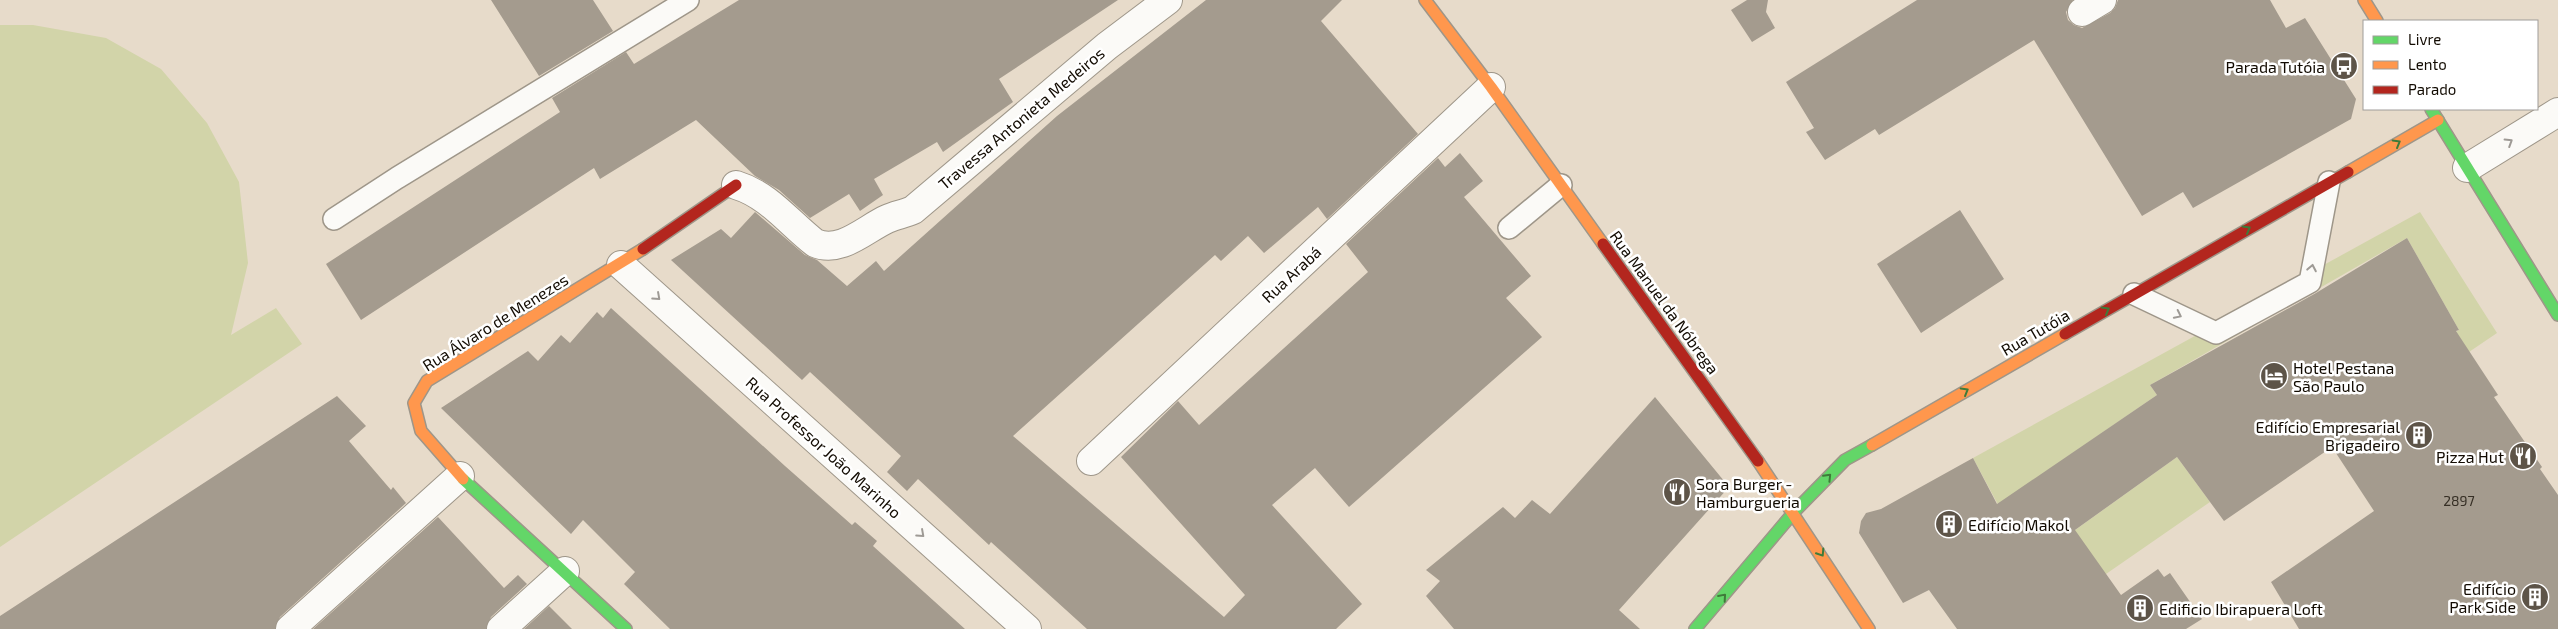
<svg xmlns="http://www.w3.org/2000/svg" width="2558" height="629" font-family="'Exo 2',sans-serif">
  <rect width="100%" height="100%" fill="#e7dbca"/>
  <path fill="#d2d4a9" d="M 0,25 L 33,25 L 106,38 L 161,69 L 207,123 L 239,182 L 248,263 L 231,335 L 276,308 L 302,344 L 0,547 Z
    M 2420,212 L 2497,333 L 2413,390 L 2397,367 L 2459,330 L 2407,238 L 2150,385 L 2157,395 L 2026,485 L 2064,538 L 2177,457 L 2210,502 L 2106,574 L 2017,540 L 1973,458 Z"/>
  <path fill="#a49b8e" d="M 491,0 L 593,0 L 613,31 L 539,76 Z
    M 739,0 L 1118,0 L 999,79 L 1013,102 L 943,152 L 937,142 L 874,179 L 883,195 L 860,211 L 849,194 L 810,218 L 779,190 L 755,176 L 696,120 L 600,179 L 594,168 L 361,320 L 326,264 L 560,112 L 552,98 L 626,52 L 634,64 Z
    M 1206,0 L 1342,0 L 1321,21 L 1418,134 L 1327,219 L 1318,207 L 1264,253 L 1248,236 L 1221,261 L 1215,255 L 1013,436 L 1224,617 L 1245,595 L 1121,457 L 1178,401 L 1199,425 L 1368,272 L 1346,244 L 1438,158 L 1445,167 L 1460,153 L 1483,181 L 1464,197 L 1531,276 L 1506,298 L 1542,337 L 1349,507 L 1315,468 L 1272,505 L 1362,604 L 1336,629 L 1087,629 L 991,542 L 989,545 L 918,479 L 907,491 L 887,472 L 901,456 L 810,372 L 802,380 L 671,260 L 721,229 L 731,238 L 755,212 L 805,255 L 817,260 L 847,286 L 876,261 L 884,271 L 1057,116 Z
    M 1747,0 L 1768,0 L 1766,12 L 1775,28 L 1752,42 L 1731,10 Z
    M 1917,0 L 2073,0 L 2066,12 L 2068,20 L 2074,25 L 2082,28 L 2110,13 L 2115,8 L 2118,0 L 2270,0 L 2286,28 L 2305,18 L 2356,99 L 2351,119 L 2193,208 L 2183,192 L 2142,216 L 2034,40 L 1879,135 L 1875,129 L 1825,160 L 1806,132 L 1814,128 L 1786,82 Z
    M 1960,210 L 2004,279 L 1921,333 L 1877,264 Z
    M 2407,238 L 2459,330 L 2456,331 L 2498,395 L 2494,397 L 2542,467 L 2540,469 L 2558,495 L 2558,629 L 2299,629 L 2271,582 L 2374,511 L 2332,447 L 2224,521 L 2177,457 L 2075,530 L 2121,595 L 2158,569 L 2164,577 L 2170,573 L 2202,619 L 2186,629 L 1957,629 L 1929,590 L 1903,603 L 1859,533 L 1861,521 L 1866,513 L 1881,509 L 1973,458 L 1997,504 L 2157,395 L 2150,385 L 2316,293 Z
    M 611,308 L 785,466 L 852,525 L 855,522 L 877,541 L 873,546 L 965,629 L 670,629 L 624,584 L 635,572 L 583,520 L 571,534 L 441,408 L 528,351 L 538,361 L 561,335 L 570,343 L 597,312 L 603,318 Z
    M 337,396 L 366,426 L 349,441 L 391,490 L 393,487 L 406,503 L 280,617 L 275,629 L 0,629 L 0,616 Z
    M 1655,397 L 1729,487 L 1619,610 L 1640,629 L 1454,629 L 1426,596 L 1440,581 L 1426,570 L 1503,507 L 1515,518 L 1532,500 L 1550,514 Z
    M 438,517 L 504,588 L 518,575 L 527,584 L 491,617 L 486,629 L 313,629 Z
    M 549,606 L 572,629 L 524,629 Z"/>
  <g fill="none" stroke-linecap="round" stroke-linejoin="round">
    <g stroke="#9e9689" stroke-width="24">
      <path id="lane" d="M 334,219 L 397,178 L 688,0
        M 1509,228 L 1561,185
        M 2134,294 L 2216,333 L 2310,282 L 2329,182"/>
    </g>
    <g stroke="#9e9689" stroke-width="30">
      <path id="street" d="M 2082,12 L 2102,0
        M 2467,168 L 2558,112
        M 736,185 C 769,195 789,223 815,243 C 841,254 865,229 887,219 C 896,215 904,214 913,210 L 1107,46 L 1168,0
        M 621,265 L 1027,629
        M 1091,461 L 1491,87
        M 290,629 L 460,476
        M 501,629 L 565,571"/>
    </g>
    <g stroke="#9e9689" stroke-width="14">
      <path id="fast" d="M 2431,109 L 2558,315
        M 463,479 L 626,629
        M 1695,629 L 1794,512 L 1845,460 L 1872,445"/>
    </g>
    <g stroke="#9e9689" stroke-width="14">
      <path id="slow" d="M 1425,0 L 1491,87 L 1603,244
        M 2364,0 L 2377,21
        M 2348,172 L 2438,120
        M 1872,445 L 2065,334
        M 1758,461 L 1869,629
        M 463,479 L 421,431 L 414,403 L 427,381 L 643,249"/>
    </g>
    <g stroke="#9e9689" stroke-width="14">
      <path id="jam" d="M 1603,244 L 1758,461
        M 643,249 L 736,185
        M 2065,334 L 2348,172"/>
    </g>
    <use href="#lane" stroke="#fbfaf7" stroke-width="21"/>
    <use href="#street" stroke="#fbfaf7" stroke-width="28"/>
    <use href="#fast" stroke="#63d668" stroke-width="11"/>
    <use href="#slow" stroke="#ff974d" stroke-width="11"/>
    <use href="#jam" stroke="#b3261e" stroke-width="11"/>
  </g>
  <defs><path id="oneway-chevron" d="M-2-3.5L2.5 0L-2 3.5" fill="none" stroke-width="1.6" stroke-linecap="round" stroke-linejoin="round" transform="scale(1.25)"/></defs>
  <g stroke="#9e9a95">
    <use href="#oneway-chevron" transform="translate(2509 142) rotate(-32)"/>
    <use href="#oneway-chevron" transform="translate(2312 268) rotate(-79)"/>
    <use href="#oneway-chevron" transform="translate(657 297) rotate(42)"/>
    <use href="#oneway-chevron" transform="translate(2178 315) rotate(26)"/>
    <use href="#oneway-chevron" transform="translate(921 534) rotate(42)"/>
  </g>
  <g stroke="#3f7b3a">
    <use href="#oneway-chevron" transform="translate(2397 143) rotate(-30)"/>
    <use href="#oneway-chevron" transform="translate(2247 229) rotate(-30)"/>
    <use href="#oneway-chevron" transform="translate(2106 310) rotate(-30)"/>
    <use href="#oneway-chevron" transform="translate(1965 391) rotate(-30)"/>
    <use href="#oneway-chevron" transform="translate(1828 477) rotate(-46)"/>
    <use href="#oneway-chevron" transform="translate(1821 553) rotate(57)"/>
    <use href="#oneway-chevron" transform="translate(1723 597) rotate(-49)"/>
  </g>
  <defs>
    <g id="bus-disc" transform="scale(1.4375)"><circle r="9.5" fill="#5d5448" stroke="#fff"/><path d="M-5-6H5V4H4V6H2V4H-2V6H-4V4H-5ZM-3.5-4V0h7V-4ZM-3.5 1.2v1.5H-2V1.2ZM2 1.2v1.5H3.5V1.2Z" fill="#fff"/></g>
    <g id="hotel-disc" transform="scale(1.4375)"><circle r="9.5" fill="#5d5448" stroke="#fff"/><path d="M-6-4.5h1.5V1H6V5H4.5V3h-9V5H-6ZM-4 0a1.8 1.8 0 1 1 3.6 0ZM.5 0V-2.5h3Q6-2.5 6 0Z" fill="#fff"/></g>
    <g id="building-disc" transform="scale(1.4375)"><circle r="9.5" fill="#5d5448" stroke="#fff"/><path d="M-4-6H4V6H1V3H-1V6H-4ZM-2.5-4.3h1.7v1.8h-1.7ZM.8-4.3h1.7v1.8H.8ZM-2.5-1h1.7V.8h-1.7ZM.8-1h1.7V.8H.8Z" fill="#fff"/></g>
    <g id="restaurant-disc" transform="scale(1.4375)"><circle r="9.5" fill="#5d5448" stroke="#fff"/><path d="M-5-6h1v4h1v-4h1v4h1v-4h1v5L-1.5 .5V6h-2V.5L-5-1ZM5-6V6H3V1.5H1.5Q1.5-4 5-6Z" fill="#fff"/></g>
  </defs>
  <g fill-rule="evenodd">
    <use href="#bus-disc" x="2344" y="66"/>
    <use href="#hotel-disc" x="2274" y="376"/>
    <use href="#building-disc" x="2419" y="435"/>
    <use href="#restaurant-disc" x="2523" y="456"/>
    <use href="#restaurant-disc" x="1677" y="492"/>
    <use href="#building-disc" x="1949" y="524"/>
    <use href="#building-disc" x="2535" y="597"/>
    <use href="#building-disc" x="2140" y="608"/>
  </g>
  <g text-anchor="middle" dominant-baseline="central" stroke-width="5" stroke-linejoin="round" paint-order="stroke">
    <g font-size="14" fill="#362f25">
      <text x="2459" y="500">2897</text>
    </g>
    <g font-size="16" fill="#120b02" stroke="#fff" text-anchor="end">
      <text x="2325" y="66">Parada Tutóia</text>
      <text x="2293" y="367" text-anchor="start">Hotel Pestana<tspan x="2293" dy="18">São Paulo</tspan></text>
      <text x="2400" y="426">Edifício Empresarial<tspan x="2400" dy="18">Brigadeiro</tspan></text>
      <text x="2504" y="456">Pizza Hut</text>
      <text x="1696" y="483" text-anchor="start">Sora Burger -<tspan x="1696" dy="18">Hamburgueria</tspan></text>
      <text x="1968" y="524" text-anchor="start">Edifício Makol</text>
      <text x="2516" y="588">Edifício<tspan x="2516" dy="18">Park Side</tspan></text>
      <text x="2159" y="608" text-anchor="start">Edificio Ibirapuera Loft</text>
    </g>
    <g font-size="16" fill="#120b02" stroke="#fff">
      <text transform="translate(1021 118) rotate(-40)">Travessa Antonieta Medeiros</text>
      <text transform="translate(1291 274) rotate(-43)">Rua Arabá</text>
      <text transform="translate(1665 302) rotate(54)">Rua Manuel da Nóbrega</text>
      <text transform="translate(495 322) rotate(-32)">Rua Álvaro de Menezes</text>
      <text transform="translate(2035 332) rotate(-30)">Rua Tutóia</text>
      <text transform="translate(824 447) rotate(42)">Rua Professor João Marinho</text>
    </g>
  </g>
  <rect x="2363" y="20" width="175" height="90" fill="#ffffff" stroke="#a09d9a"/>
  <rect x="2373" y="36" width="25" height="8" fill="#63d668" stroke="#a09d9a"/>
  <text x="2408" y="45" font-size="15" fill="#120b02">Livre</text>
  <rect x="2373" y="61" width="25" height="8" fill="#ff974d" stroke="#a09d9a"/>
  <text x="2408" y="70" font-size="15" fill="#120b02">Lento</text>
  <rect x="2373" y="86" width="25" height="8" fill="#b3261e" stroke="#a09d9a"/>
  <text x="2408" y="95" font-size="15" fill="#120b02">Parado</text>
</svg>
